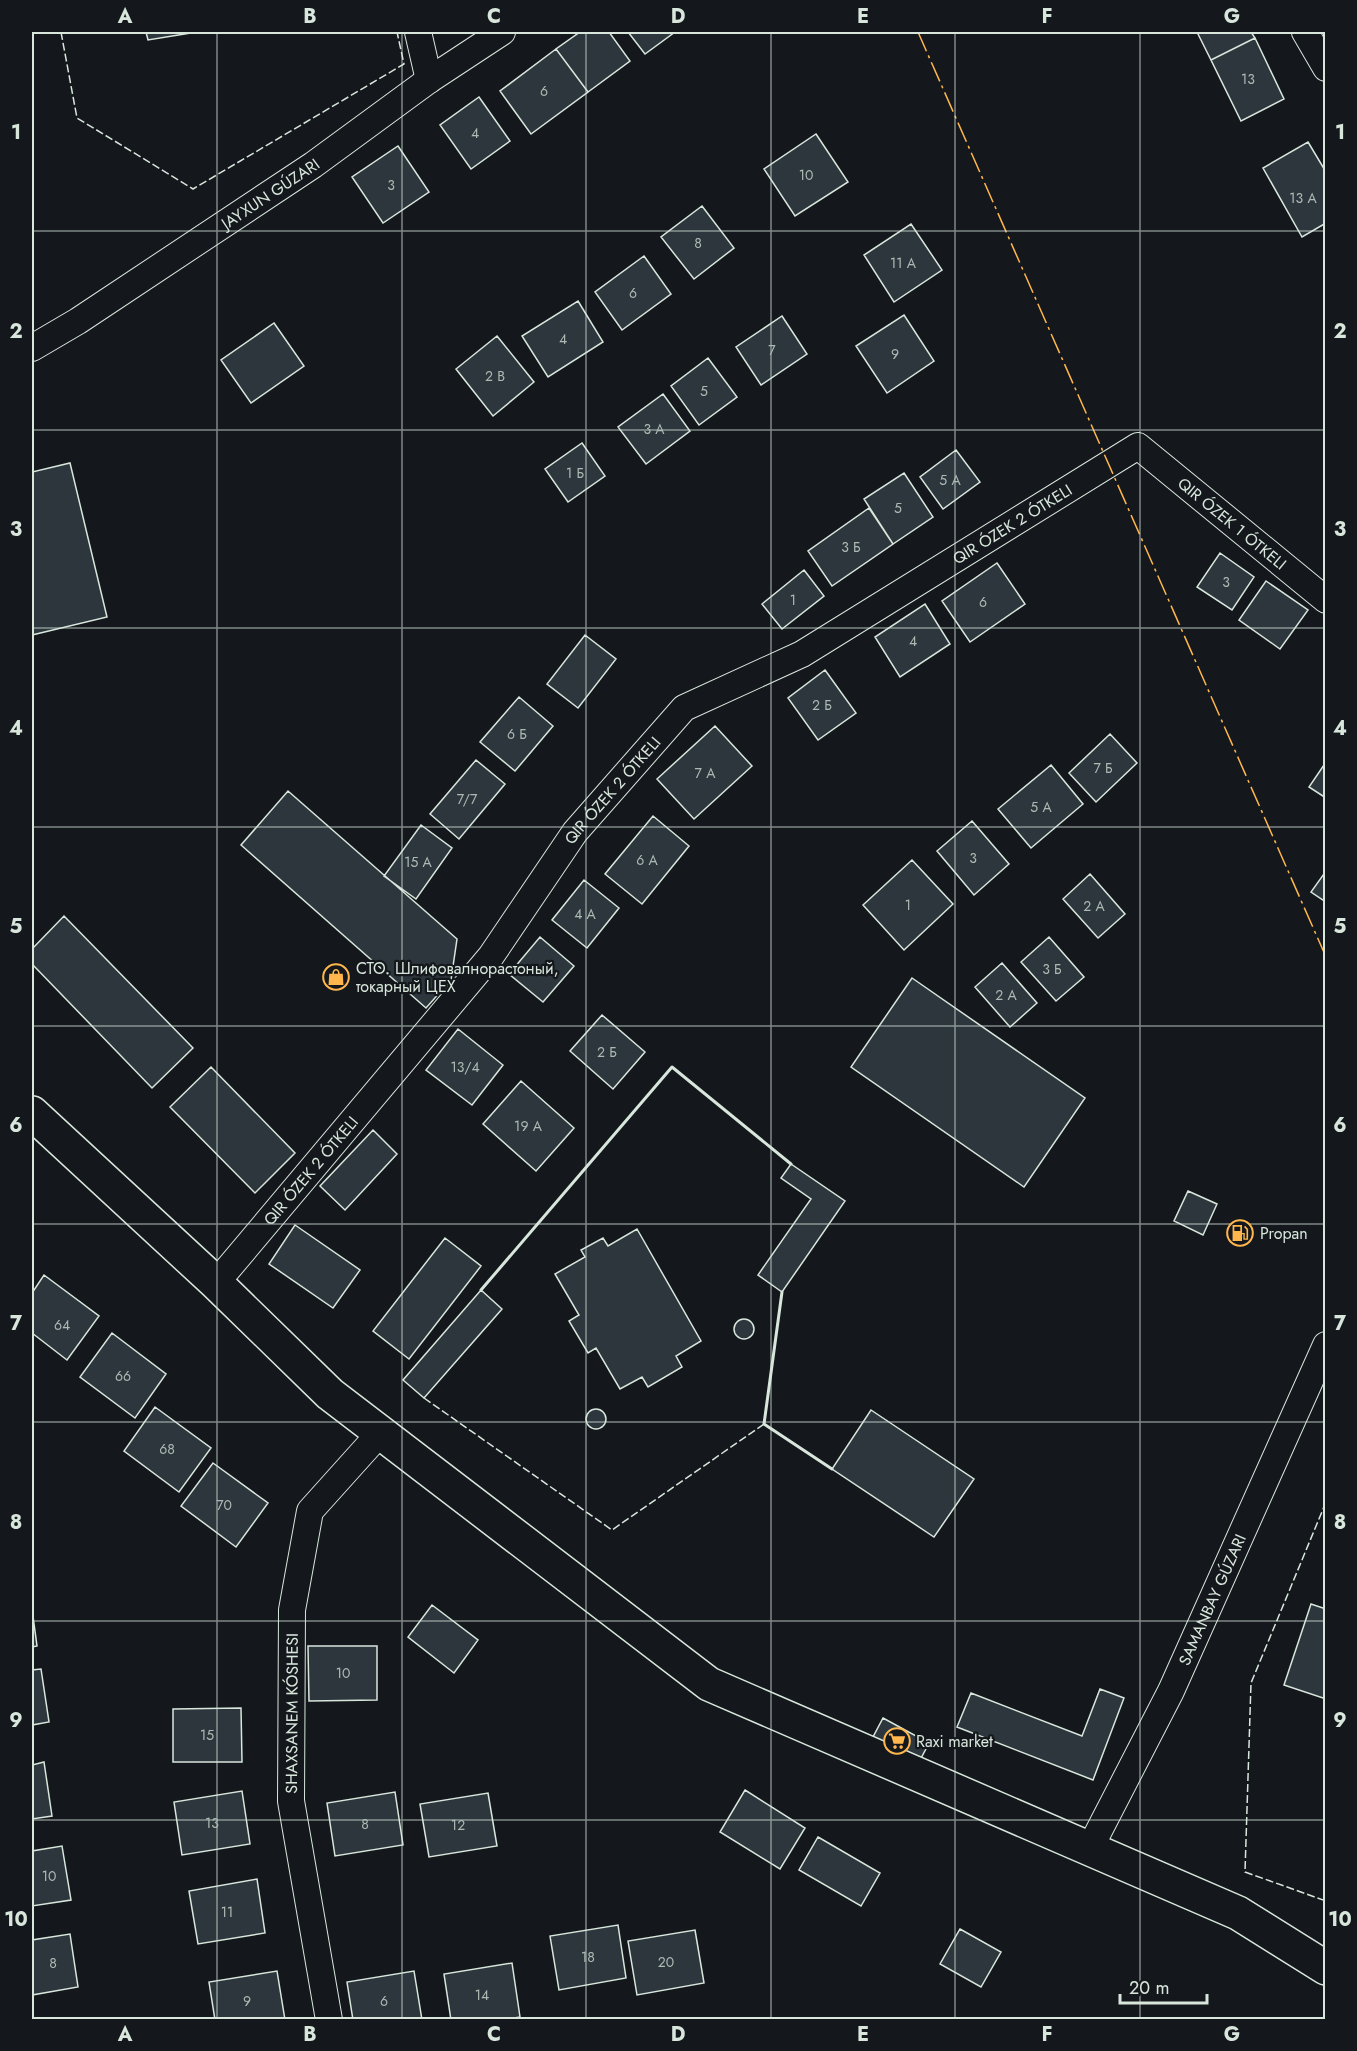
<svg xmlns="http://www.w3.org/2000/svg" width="1357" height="2051" font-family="Jost,sans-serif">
  <rect width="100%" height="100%" fill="#14181c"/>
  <path fill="#2c363c" stroke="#d8e6dc" stroke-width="1.5" d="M 146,32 L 197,32 L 148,40 Z
    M 580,32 L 609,32 L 630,61 L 588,92 L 556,49 Z
    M 628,32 L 675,32 L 645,54 Z
    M 1197,32 L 1251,32 L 1255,38 L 1211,60 Z
    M 1255,38 L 1284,99 L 1241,121 L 1211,60 Z
    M 556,49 L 588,92 L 531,134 L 500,91 Z
    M 479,97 L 510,141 L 471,169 L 440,125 Z
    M 816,134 L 848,182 L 795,216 L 764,169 Z
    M 1308,142 L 1326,172 L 1326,223 L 1302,237 L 1263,168 Z
    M 398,146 L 429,192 L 383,223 L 352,177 Z
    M 702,206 L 734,248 L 694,279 L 661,237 Z
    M 911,224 L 942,270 L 894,302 L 864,255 Z
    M 644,256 L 671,294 L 622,330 L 595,292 Z
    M 578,301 L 603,342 L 548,377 L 522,336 Z
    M 904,315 L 934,361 L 887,393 L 856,346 Z
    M 782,316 L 807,354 L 761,385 L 736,347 Z
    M 274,323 L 304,366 L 251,403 L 221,360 Z
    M 497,336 L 534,382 L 493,416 L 456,369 Z
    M 708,358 L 737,397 L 699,425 L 671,386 Z
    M 663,394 L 690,431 L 646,464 L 618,427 Z
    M 582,443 L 605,476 L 568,502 L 545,469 Z
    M 956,450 L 980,482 L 943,509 L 920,477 Z
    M 70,463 L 107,617 L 32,635 L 32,472 Z
    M 904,473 L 933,517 L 893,544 L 864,499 Z
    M 869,508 L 893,544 L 832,586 L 808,551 Z
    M 1220,553 L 1254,577 L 1232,610 L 1197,587 Z
    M 997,563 L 1025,604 L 970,642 L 942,601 Z
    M 804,570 L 824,596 L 782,629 L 762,604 Z
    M 1266,581 L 1308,610 L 1280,649 L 1239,620 Z
    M 925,604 L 950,644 L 900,677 L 875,637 Z
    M 585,635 L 616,659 L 578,708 L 547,684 Z
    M 825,670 L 856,713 L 818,740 L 788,698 Z
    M 519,697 L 553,726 L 515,771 L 480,742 Z
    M 715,726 L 752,766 L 694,819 L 657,779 Z
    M 1110,734 L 1137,763 L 1096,802 L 1069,773 Z
    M 476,760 L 505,784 L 459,839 L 430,814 Z
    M 1326,762 L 1326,798 L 1309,787 Z
    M 1051,765 L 1083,804 L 1031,848 L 998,809 Z
    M 288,791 L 457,939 L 451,980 L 426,1008 L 241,845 Z
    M 653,816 L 689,846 L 642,904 L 605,874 Z
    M 972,821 L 1009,864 L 974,895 L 937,851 Z
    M 421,825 L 452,848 L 416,899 L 384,876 Z
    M 912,860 L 953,904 L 904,950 L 863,905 Z
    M 1326,871 L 1326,902 L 1311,892 Z
    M 1090,874 L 1125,914 L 1098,938 L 1063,899 Z
    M 584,880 L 619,908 L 587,948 L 552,920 Z
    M 64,916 L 193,1048 L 152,1088 L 32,964 L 32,949 Z
    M 540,937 L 574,966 L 543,1002 L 509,974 Z
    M 1049,937 L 1084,977 L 1056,1001 L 1021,962 Z
    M 1002,963 L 1037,1003 L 1010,1027 L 975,987 Z
    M 912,978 L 1085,1098 L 1024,1187 L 851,1067 Z
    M 602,1015 L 645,1052 L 613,1089 L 570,1051 Z
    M 458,1029 L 503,1065 L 472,1105 L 426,1070 Z
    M 211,1067 L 295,1153 L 255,1193 L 170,1107 Z
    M 521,1081 L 574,1128 L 536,1171 L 483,1124 Z
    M 373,1130 L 397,1154 L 345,1210 L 320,1186 Z
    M 791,1164 L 845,1201 L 782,1292 L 758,1275 L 811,1199 L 781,1178 Z
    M 1188,1191 L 1217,1204 L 1203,1235 L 1174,1221 Z
    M 295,1225 L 360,1270 L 333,1308 L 269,1264 Z
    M 637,1229 L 701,1341 L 676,1356 L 682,1367 L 648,1387 L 642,1377 L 620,1389 L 596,1348 L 588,1353 L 569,1321 L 579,1315 L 555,1274 L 585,1257 L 581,1250 L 603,1238 L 608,1246 Z
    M 445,1238 L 481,1266 L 409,1359 L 373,1331 Z
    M 44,1275 L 99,1316 L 67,1360 L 32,1333 L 32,1293 Z
    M 481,1290 L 502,1309 L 424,1398 L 403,1380 Z
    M734 1329a10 10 0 1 1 20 0a10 10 0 1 1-20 0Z
    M 112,1333 L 166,1374 L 135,1418 L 80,1377 Z
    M 155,1407 L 211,1448 L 179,1492 L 124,1451 Z
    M586 1419a10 10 0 1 1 20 0a10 10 0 1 1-20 0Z
    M 871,1410 L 974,1479 L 934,1537 L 832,1469 Z
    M 213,1463 L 268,1503 L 236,1547 L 181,1506 Z
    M 1311,1604 L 1326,1609 L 1326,1699 L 1284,1685 Z
    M 432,1605 L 478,1640 L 454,1673 L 408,1637 Z
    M 32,1609 L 37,1646 L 32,1647 Z
    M 308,1646 L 377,1646 L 377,1700 L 309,1701 Z
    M 41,1669 L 49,1722 L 32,1725 L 32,1670 Z
    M 1100,1689 L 1124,1698 L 1093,1780 L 957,1727 L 971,1693 L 1082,1736 Z
    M 241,1708 L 242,1762 L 173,1762 L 173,1709 Z
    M 883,1718 L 929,1743 L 919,1762 L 873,1737 Z
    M 44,1762 L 52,1816 L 32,1819 L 32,1765 Z
    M 745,1790 L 805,1828 L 780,1869 L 720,1832 Z
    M 242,1791 L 250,1844 L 182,1855 L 174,1802 Z
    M 395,1792 L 403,1845 L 335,1856 L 327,1803 Z
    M 488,1793 L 497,1846 L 429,1857 L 420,1804 Z
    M 818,1837 L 880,1873 L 861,1906 L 799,1870 Z
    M 62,1846 L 71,1900 L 32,1906 L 32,1851 Z
    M 257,1879 L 265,1933 L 198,1944 L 189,1891 Z
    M 618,1925 L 626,1978 L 559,1990 L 550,1936 Z
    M 960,1929 L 1001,1952 L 981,1987 L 940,1964 Z
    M 695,1930 L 704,1983 L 637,1995 L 628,1941 Z
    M 70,1934 L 78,1987 L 32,1995 L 32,1940 Z
    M 512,1963 L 520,2017 L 501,2020 L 451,2020 L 444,1974 Z
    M 277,1971 L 285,2020 L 215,2020 L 209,1982 Z
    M 414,1971 L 422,2020 L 353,2020 L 347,1982 Z"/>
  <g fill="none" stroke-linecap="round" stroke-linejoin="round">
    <g stroke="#d8e6dc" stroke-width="28">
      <g id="street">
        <path d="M 418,32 L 429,80"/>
        <path d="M 1305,32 L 1326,68"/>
        <path id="s1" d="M 32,348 L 78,321 L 313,165 L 429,80 L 502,32"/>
        <path id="s2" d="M 216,1283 L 491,956 L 575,832 L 684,708 L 802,654 L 1138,446 L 1326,600"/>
        <path id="s3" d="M 1089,1850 L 1171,1691 L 1326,1345"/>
        <path id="s4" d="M 329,2020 L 291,1801 L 292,1610 L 310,1511 L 381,1432"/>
      </g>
    </g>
    <g stroke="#d8e6dc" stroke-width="36">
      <path id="secondary" d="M 32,1113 L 216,1283 L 330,1394 L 709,1684 L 1238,1913 L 1326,1968"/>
    </g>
    <use href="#street" stroke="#14181c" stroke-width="26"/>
    <use href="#secondary" stroke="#14181c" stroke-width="33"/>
    <path stroke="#d8e6dc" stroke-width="1.5" stroke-dasharray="8 3" stroke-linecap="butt" d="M 61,32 L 77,118 L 193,189 L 404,64 L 397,32
      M 424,1398 L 612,1530 L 764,1424
      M 1326,1502 L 1251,1683 L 1245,1872 L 1326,1901"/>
    <path stroke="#d8e6dc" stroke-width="3" d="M 481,1290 L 672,1067 L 791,1164
      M 782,1292 L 764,1424 L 832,1469"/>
    <path stroke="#ffb74d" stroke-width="1.5" stroke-dasharray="21 4.5 3 4.5" stroke-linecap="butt" d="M 918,32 L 1326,957"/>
  </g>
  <path fill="none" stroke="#d8e6dc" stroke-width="1.5" stroke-opacity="0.55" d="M 217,32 L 217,2020M 402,32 L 402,2020M 586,32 L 586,2020M 771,32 L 771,2020M 955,32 L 955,2020M 1140,32 L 1140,2020M 32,231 L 1326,231M 32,430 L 1326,430M 32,628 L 1326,628M 32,827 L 1326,827M 32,1026 L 1326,1026M 32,1224 L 1326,1224M 32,1422 L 1326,1422M 32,1621 L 1326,1621M 32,1820 L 1326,1820"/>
  <defs>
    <g id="shop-ring" transform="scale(1.35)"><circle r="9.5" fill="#14181c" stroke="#ffb74d" stroke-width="1.5"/><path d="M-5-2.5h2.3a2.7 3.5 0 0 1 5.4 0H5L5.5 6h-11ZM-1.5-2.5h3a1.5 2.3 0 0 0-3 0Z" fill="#ffb74d"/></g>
    <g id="fuel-ring" transform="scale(1.35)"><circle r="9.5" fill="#14181c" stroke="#ffb74d" stroke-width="1.5"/><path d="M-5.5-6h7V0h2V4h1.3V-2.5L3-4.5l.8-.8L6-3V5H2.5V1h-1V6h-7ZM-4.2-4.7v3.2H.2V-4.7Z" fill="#ffb74d"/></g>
    <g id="supermarket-ring" transform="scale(1.35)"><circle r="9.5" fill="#14181c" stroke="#ffb74d" stroke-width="1.5"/><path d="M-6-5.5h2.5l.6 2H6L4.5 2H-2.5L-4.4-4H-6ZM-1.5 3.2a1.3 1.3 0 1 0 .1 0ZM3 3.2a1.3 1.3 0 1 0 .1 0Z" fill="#ffb74d"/></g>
  </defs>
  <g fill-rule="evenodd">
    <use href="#shop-ring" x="336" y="977"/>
    <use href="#fuel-ring" x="1240" y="1233"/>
    <use href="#supermarket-ring" x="897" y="1741"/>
  </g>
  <g text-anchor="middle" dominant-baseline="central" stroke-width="4.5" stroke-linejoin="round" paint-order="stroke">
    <g font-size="14" fill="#adbab4">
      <text x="1248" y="79">13</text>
      <text x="544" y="91">6</text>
      <text x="475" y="133">4</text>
      <text x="806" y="175">10</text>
      <text x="391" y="185">3</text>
      <text x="1303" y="198">13 А</text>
      <text x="698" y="243">8</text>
      <text x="903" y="263">11 А</text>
      <text x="633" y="293">6</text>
      <text x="563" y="339">4</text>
      <text x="772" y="350">7</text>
      <text x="895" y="354">9</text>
      <text x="495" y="376">2 В</text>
      <text x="704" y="391">5</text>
      <text x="654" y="429">3 А</text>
      <text x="575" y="473">1 Б</text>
      <text x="950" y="480">5 А</text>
      <text x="898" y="508">5</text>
      <text x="851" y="547">3 Б</text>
      <text x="1226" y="582">3</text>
      <text x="793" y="600">1</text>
      <text x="983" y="602">6</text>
      <text x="913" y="641">4</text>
      <text x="822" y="705">2 Б</text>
      <text x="517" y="734">6 Б</text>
      <text x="1103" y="768">7 Б</text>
      <text x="705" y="773">7 А</text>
      <text x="467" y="799">7/7</text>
      <text x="1041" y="807">5 А</text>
      <text x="973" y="858">3</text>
      <text x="647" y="860">6 А</text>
      <text x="418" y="862">15 А</text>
      <text x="908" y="905">1</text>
      <text x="1094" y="906">2 А</text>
      <text x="585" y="914">4 А</text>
      <text x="1052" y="969">3 Б</text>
      <text x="1006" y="995">2 А</text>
      <text x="607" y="1052">2 Б</text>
      <text x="465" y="1067">13/4</text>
      <text x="528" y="1126">19 А</text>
      <text x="62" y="1325">64</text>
      <text x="123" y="1376">66</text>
      <text x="167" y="1449">68</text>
      <text x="224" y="1505">70</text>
      <text x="343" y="1673">10</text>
      <text x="207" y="1735">15</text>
      <text x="212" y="1823">13</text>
      <text x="365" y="1824">8</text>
      <text x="458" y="1825">12</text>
      <text x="49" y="1876">10</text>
      <text x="227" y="1912">11</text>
      <text x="588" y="1957">18</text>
      <text x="666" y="1962">20</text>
      <text x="53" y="1963">8</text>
      <text x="482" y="1995">14</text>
      <text x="247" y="2001">9</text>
      <text x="384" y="2001">6</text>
    </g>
    <g font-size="16" fill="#d8e6dc" stroke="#14181c">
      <text stroke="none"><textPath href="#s1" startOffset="284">JAYXUN GÚZARI</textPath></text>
      <text stroke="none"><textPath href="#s2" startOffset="1389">QIR ÓZEK 1 ÓTKELI</textPath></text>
      <text stroke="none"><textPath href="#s2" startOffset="1119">QIR ÓZEK 2 ÓTKELI</textPath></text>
      <text stroke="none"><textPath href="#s2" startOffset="633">QIR ÓZEK 2 ÓTKELI</textPath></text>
      <text stroke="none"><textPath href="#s2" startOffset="147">QIR ÓZEK 2 ÓTKELI</textPath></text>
      <text stroke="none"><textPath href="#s3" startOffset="279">SAMANBAY GÚZARI</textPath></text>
      <text stroke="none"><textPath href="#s4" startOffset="310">SHAXSANEM KÓSHESI</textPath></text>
    </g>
    <g font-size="16" fill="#d8e6dc" stroke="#14181c" text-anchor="start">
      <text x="356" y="968">СТО. Шлифовалнорастоный,<tspan x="356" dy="18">токарный ЦЕХ</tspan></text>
      <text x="1260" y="1233">Propan</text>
      <text x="916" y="1741">Raxi market</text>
    </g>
  </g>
  <rect width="1357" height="2051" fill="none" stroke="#14181c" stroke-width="66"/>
  <path d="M1120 1994v9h87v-9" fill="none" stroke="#d8e6dc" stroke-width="3"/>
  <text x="1129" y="1994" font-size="18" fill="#d8e6dc" stroke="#14181c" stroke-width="4.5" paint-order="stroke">20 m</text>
  <rect x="33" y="33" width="1291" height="1985" fill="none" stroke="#d8e6dc" stroke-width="2"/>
  <g font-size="20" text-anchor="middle" font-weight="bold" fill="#d8e6dc">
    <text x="125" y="23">A</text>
    <text x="310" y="23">B</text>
    <text x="494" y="23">C</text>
    <text x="678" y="23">D</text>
    <text x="863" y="23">E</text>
    <text x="1047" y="23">F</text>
    <text x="1232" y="23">G</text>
    <text x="16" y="139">1</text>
    <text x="1340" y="139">1</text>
    <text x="16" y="338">2</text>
    <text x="1340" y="338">2</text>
    <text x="16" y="536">3</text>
    <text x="1340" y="536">3</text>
    <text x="16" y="735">4</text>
    <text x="1340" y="735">4</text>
    <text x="16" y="933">5</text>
    <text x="1340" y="933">5</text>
    <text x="16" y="1132">6</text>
    <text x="1340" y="1132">6</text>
    <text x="16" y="1330">7</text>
    <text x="1340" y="1330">7</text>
    <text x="16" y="1529">8</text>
    <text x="1340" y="1529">8</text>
    <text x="16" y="1727">9</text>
    <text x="1340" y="1727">9</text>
    <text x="16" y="1926">10</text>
    <text x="1340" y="1926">10</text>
    <text x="125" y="2041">A</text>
    <text x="310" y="2041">B</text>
    <text x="494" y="2041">C</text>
    <text x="678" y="2041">D</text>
    <text x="863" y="2041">E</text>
    <text x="1047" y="2041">F</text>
    <text x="1232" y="2041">G</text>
  </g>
</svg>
